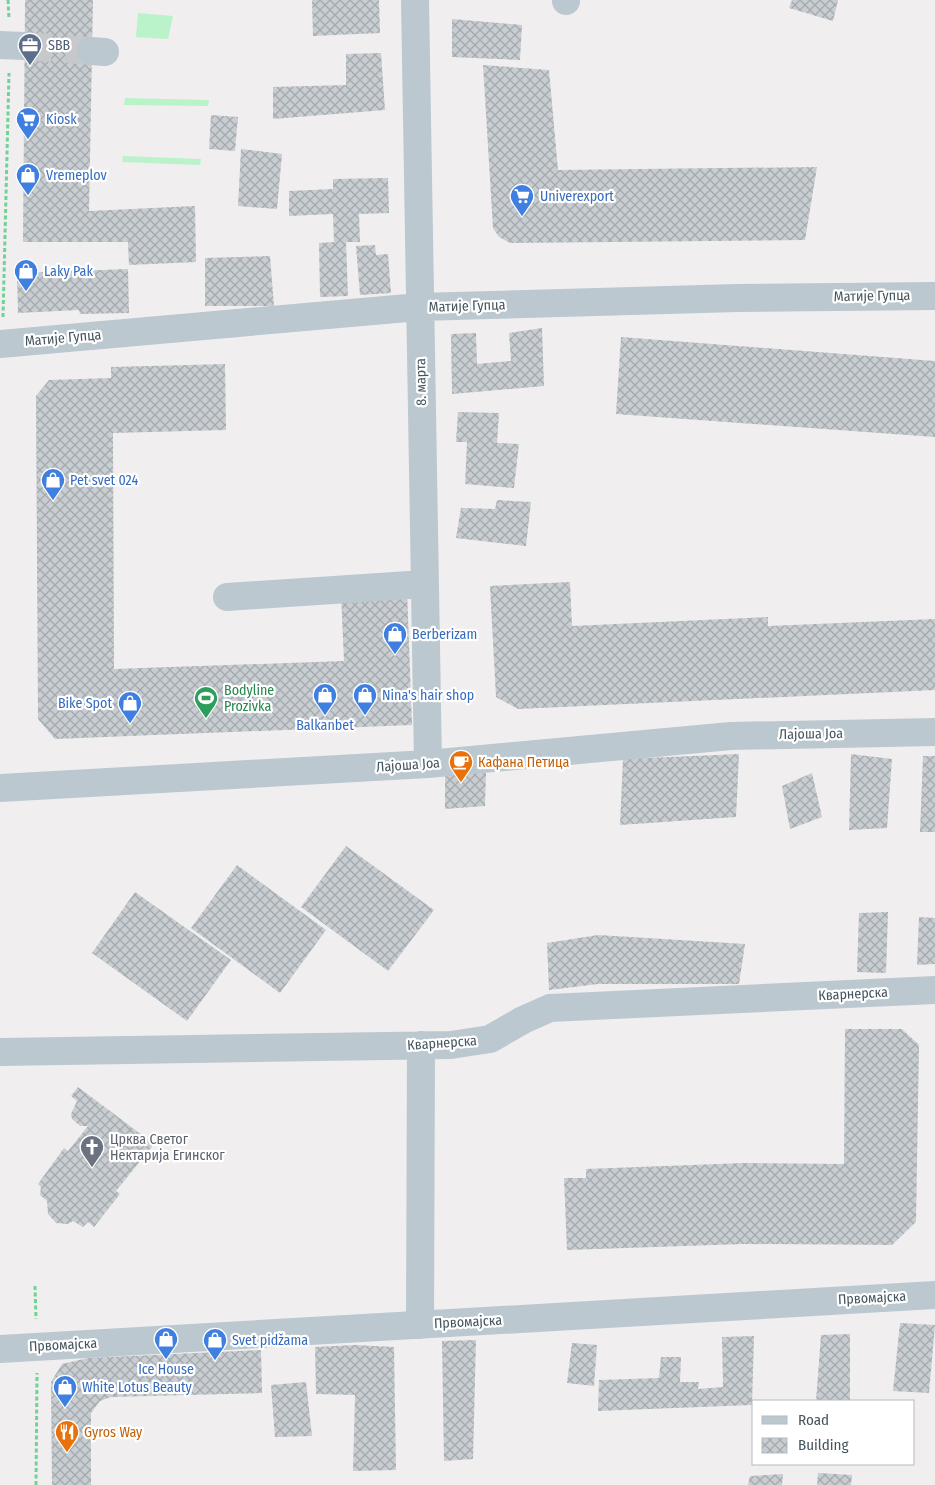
<svg xmlns="http://www.w3.org/2000/svg" width="935" height="1485" font-family="'Fira Sans Condensed',sans-serif">
  <defs>
    <pattern id="building-cross-hatch" width="8" height="8" patternUnits="userSpaceOnUse" patternTransform="scale(1.25)"><rect width="8" height="8" fill="#c8cdd2"/><path d="M0 0l8 8M0 8l8-8" fill="none" stroke="#a4a9ae"/></pattern>
  </defs>
  <rect width="100%" height="100%" fill="#f1eeef"/>
  <path fill="#baf2c9" d="M 138,13 L 173,16 L 168,39 L 136,37 Z
    M 125,98 L 209,100 L 208,106 L 124,105 Z
    M 123,156 L 201,159 L 200,165 L 122,162 Z"/>
  <path fill="url(#building-cross-hatch)" d="M 25,0 L 93,0 L 89,211 L 195,206 L 196,262 L 129,265 L 128,242 L 23,242 Z
    M 312,0 L 379,0 L 380,33 L 313,36 Z
    M 792,0 L 838,0 L 833,21 L 789,8 Z
    M 452,19 L 522,25 L 520,60 L 452,57 Z
    M 381,53 L 385,110 L 273,119 L 273,87 L 346,85 L 346,54 Z
    M 483,65 L 549,70 L 558,170 L 817,167 L 805,240 L 510,243 L 499,237 L 493,228 Z
    M 211,115 L 238,117 L 235,151 L 209,149 Z
    M 241,149 L 282,154 L 277,209 L 238,206 Z
    M 388,178 L 389,213 L 359,214 L 360,242 L 346,242 L 348,296 L 320,297 L 319,243 L 334,242 L 333,214 L 289,216 L 289,191 L 333,189 L 333,179 Z
    M 375,245 L 376,255 L 388,254 L 391,293 L 360,295 L 356,246 Z
    M 270,256 L 274,306 L 205,306 L 205,258 Z
    M 128,269 L 129,313 L 80,314 L 79,310 L 18,313 L 17,273 Z
    M 542,328 L 544,386 L 452,394 L 451,334 L 476,333 L 477,364 L 511,361 L 509,333 Z
    M 621,337 L 935,361 L 935,437 L 616,414 Z
    M 225,364 L 226,430 L 113,433 L 114,669 L 344,661 L 341,593 L 407,590 L 412,725 L 55,739 L 38,719 L 36,396 L 49,380 L 111,378 L 111,367 Z
    M 458,412 L 499,413 L 497,443 L 519,444 L 514,488 L 465,484 L 467,442 L 456,442 Z
    M 497,500 L 531,502 L 526,546 L 456,538 L 461,508 L 495,509 Z
    M 570,582 L 572,626 L 768,617 L 768,626 L 935,619 L 935,690 L 518,709 L 496,697 L 490,586 Z
    M 739,754 L 736,817 L 620,825 L 623,759 Z
    M 851,754 L 892,759 L 887,828 L 849,830 Z
    M 923,756 L 935,756 L 935,832 L 920,832 Z
    M 486,773 L 485,806 L 445,809 L 445,774 Z
    M 812,773 L 822,817 L 790,829 L 782,786 Z
    M 346,846 L 434,910 L 388,971 L 301,907 Z
    M 237,865 L 326,930 L 280,993 L 191,928 Z
    M 135,892 L 231,960 L 187,1021 L 92,953 Z
    M 888,912 L 886,973 L 857,972 L 859,913 Z
    M 919,917 L 935,918 L 935,964 L 917,965 Z
    M 598,935 L 745,944 L 739,984 L 598,984 L 549,990 L 547,943 Z
    M 845,1029 L 902,1029 L 919,1045 L 916,1222 L 892,1245 L 744,1244 L 567,1250 L 564,1178 L 586,1178 L 586,1169 L 744,1163 L 844,1164 Z
    M 78,1087 L 154,1144 L 116,1191 L 120,1194 L 94,1227 L 88,1222 L 83,1227 L 73,1221 L 68,1224 L 56,1223 L 48,1214 L 47,1201 L 40,1195 L 41,1187 L 38,1184 L 64,1148 L 68,1151 L 88,1126 L 80,1126 L 72,1119 L 71,1114 L 77,1101 L 71,1096 Z
    M 900,1323 L 935,1325 L 929,1393 L 893,1391 Z
    M 850,1334 L 850,1401 L 816,1401 L 821,1335 Z
    M 754,1336 L 752,1405 L 598,1411 L 599,1380 L 659,1378 L 661,1357 L 681,1357 L 680,1382 L 699,1382 L 698,1389 L 723,1387 L 722,1337 Z
    M 476,1340 L 473,1459 L 444,1461 L 442,1341 Z
    M 572,1343 L 597,1345 L 594,1386 L 567,1383 Z
    M 355,1345 L 394,1347 L 396,1470 L 353,1471 L 355,1395 L 316,1394 L 315,1347 Z
    M 261,1350 L 262,1393 L 111,1397 L 100,1401 L 91,1413 L 91,1485 L 52,1485 L 51,1382 L 62,1364 L 88,1358 Z
    M 306,1382 L 312,1436 L 275,1437 L 271,1385 Z
    M 818,1473 L 852,1475 L 851,1485 L 817,1485 Z
    M 783,1474 L 782,1485 L 748,1485 L 750,1476 Z"/>
  <g fill="none" stroke-linecap="round" stroke-linejoin="round">
    <path stroke="#c6c8cb" stroke-width="28" stroke-dasharray="28 14" stroke-linecap="butt" d="M 24,46 L 91,51"/>
    <path stroke="#6fd397" stroke-width="3" stroke-dasharray="4 2.5" stroke-linecap="butt" d="M 8,0 L 9,19
      M 3,317 L 9,73
      M 35,1286 L 36,1319
      M 36,1485 L 37,1373"/>
    <path stroke="#bbc8cf" stroke-width="28" d="M 415,0 L 428,764
      M 566,1 L 566,0
      M 0,45 L 24,46
      M 91,51 L 105,52
      M 0,344 L 419,307 L 737,298 L 935,296
      M 227,597 L 424,584
      M 0,788 L 428,764 L 731,736 L 935,732
      M 0,1052 L 451,1045 L 490,1039 L 523,1020 L 550,1008 L 935,990
      M 420,1325 L 421,1045
      M 0,1349 L 935,1295"/>
  </g>
  <defs>
    <g id="office-pin" transform="scale(1.25)"><path d="M0 17L-7.5 6A9.5 9.5 0 1 1 7.5 6Z" fill="#5c6f8a" stroke="#fff"/><path d="M-6-3h4V-5.5h4V-3h4V5H-6ZM-1-4.5V-3h2v-1.5ZM-6 0V1H6V0Z" fill="#fff"/></g>
    <g id="supermarket-pin" transform="scale(1.25)"><path d="M0 17L-7.5 6A9.5 9.5 0 1 1 7.5 6Z" fill="#3f7fe0" stroke="#fff"/><path d="M-6-5.5h2.5l.6 2H6L4.5 2H-2.5L-4.4-4H-6ZM-1.5 3.2a1.3 1.3 0 1 0 .1 0ZM3 3.2a1.3 1.3 0 1 0 .1 0Z" fill="#fff"/></g>
    <g id="shop-pin" transform="scale(1.25)"><path d="M0 17L-7.5 6A9.5 9.5 0 1 1 7.5 6Z" fill="#3f7fe0" stroke="#fff"/><path d="M-5-2.5h2.3a2.7 3.5 0 0 1 5.4 0H5L5.5 6h-11ZM-1.5-2.5h3a1.5 2.3 0 0 0-3 0Z" fill="#fff"/></g>
    <g id="stadium-pin" transform="scale(1.25)"><path d="M0 17L-7.5 6A9.5 9.5 0 1 1 7.5 6Z" fill="#2e9e5b" stroke="#fff"/><path d="M0-5a6.5 5 0 1 0 0 10a6.5 5 0 1 0 0-10ZM-3.5-1.8h7v3.6h-7Z" fill="#fff"/></g>
    <g id="cafe-pin" transform="scale(1.25)"><path d="M0 17L-7.5 6A9.5 9.5 0 1 1 7.5 6Z" fill="#e8710a" stroke="#fff"/><path d="M-5.5-4.5H6V0H3Q3 3.5 0 3.5H-2.5Q-5.5 3.5-5.5 0ZM3-3.2v2h1.7v-2ZM-6 4.5H4V6H-6Z" fill="#fff"/></g>
    <g id="church-pin" transform="scale(1.25)"><path d="M0 17L-7.5 6A9.5 9.5 0 1 1 7.5 6Z" fill="#6b7280" stroke="#fff"/><path d="M-1.2-6h2.4v3.5h3.3v2.4h-3.3V6h-2.4V-.1h-3.3v-2.4h3.3Z" fill="#fff"/></g>
    <g id="restaurant-pin" transform="scale(1.25)"><path d="M0 17L-7.5 6A9.5 9.5 0 1 1 7.5 6Z" fill="#e8710a" stroke="#fff"/><path d="M-5-6h1v4h1v-4h1v4h1v-4h1v5L-1.5 .5V6h-2V.5L-5-1ZM5-6V6H3V1.5H1.5Q1.5-4 5-6Z" fill="#fff"/></g>
  </defs>
  <g fill-rule="evenodd">
    <use href="#office-pin" x="30" y="45"/>
    <use href="#supermarket-pin" x="28" y="119"/>
    <use href="#shop-pin" x="28" y="175"/>
    <use href="#supermarket-pin" x="522" y="196"/>
    <use href="#shop-pin" x="26" y="271"/>
    <use href="#shop-pin" x="53" y="480"/>
    <use href="#shop-pin" x="395" y="634"/>
    <use href="#shop-pin" x="325" y="695"/>
    <use href="#shop-pin" x="365" y="695"/>
    <use href="#stadium-pin" x="206" y="698"/>
    <use href="#shop-pin" x="130" y="703"/>
    <use href="#cafe-pin" x="461" y="762"/>
    <use href="#church-pin" x="92" y="1147"/>
    <use href="#shop-pin" x="166" y="1339"/>
    <use href="#shop-pin" x="215" y="1340"/>
    <use href="#shop-pin" x="65" y="1387"/>
    <use href="#restaurant-pin" x="67" y="1432"/>
  </g>
  <g text-anchor="middle" dominant-baseline="central" stroke-width="4.5" stroke-linejoin="round" paint-order="stroke">
    <g font-size="14" fill="#4e5e75" stroke="#fff" text-anchor="start">
      <text x="48" y="45">SBB</text>
    </g>
    <g font-size="14" fill="#366cbe" stroke="#fff" text-anchor="start">
      <text x="46" y="119">Kiosk</text>
      <text x="46" y="175">Vremeplov</text>
      <text x="540" y="196">Univerexport</text>
      <text x="44" y="271">Laky Pak</text>
      <text x="70" y="480">Pet svet 024</text>
      <text x="412" y="634">Berberizam</text>
      <text x="382" y="695">Nina's hair shop</text>
      <text x="112" y="703" text-anchor="end">Bike Spot</text>
      <text x="325" y="725" text-anchor="middle">Balkanbet</text>
      <text x="232" y="1340">Svet pidžama</text>
      <text x="166" y="1369" text-anchor="middle">Ice House</text>
      <text x="82" y="1387">White Lotus Beauty</text>
    </g>
    <g font-size="14" fill="#45555e" stroke="#fff">
      <text transform="translate(872 296) rotate(-1)">Матије Гупца</text>
      <text transform="translate(467 306) rotate(-2)">Матије Гупца</text>
      <text transform="translate(63 338) rotate(-5)">Матије Гупца</text>
      <text transform="translate(421 382) rotate(-91)">8. марта</text>
      <text transform="translate(811 734) rotate(-1)">Лајоша Јоа</text>
      <text transform="translate(408 765) rotate(-4)">Лајоша Јоа</text>
      <text transform="translate(853 994) rotate(-3)">Кварнерска</text>
      <text transform="translate(442 1043) rotate(-4)">Кварнерска</text>
      <text transform="translate(872 1298) rotate(-3)">Првомајска</text>
      <text transform="translate(468 1322) rotate(-3)">Првомајска</text>
      <text transform="translate(63 1345) rotate(-3)">Првомајска</text>
    </g>
    <g font-size="14" fill="#27864d" stroke="#fff" text-anchor="start">
      <text x="224" y="690">Bodyline<tspan x="224" dy="16">Prozivka</tspan></text>
    </g>
    <g font-size="14" fill="#c56008" stroke="#fff" text-anchor="start">
      <text x="478" y="762">Кафана Петица</text>
      <text x="84" y="1432">Gyros Way</text>
    </g>
    <g font-size="14" fill="#5b616d" stroke="#fff" text-anchor="start">
      <text x="110" y="1139">Црква Светог<tspan x="110" dy="16">Нектарија Егинског</tspan></text>
    </g>
  </g>
  <rect x="752" y="1400" width="162" height="65" fill="#ffffff" stroke="#b5bbbf"/>
  <rect x="762" y="1416" width="25" height="8" fill="#bbc8cf" stroke="#b5bbbf"/>
  <text x="798" y="1425" font-size="15" fill="#45555e">Road</text>
  <rect x="762" y="1438" width="25" height="15" fill="url(#building-cross-hatch)" stroke="#b5bbbf"/>
  <text x="798" y="1450" font-size="15" fill="#45555e">Building</text>
</svg>
